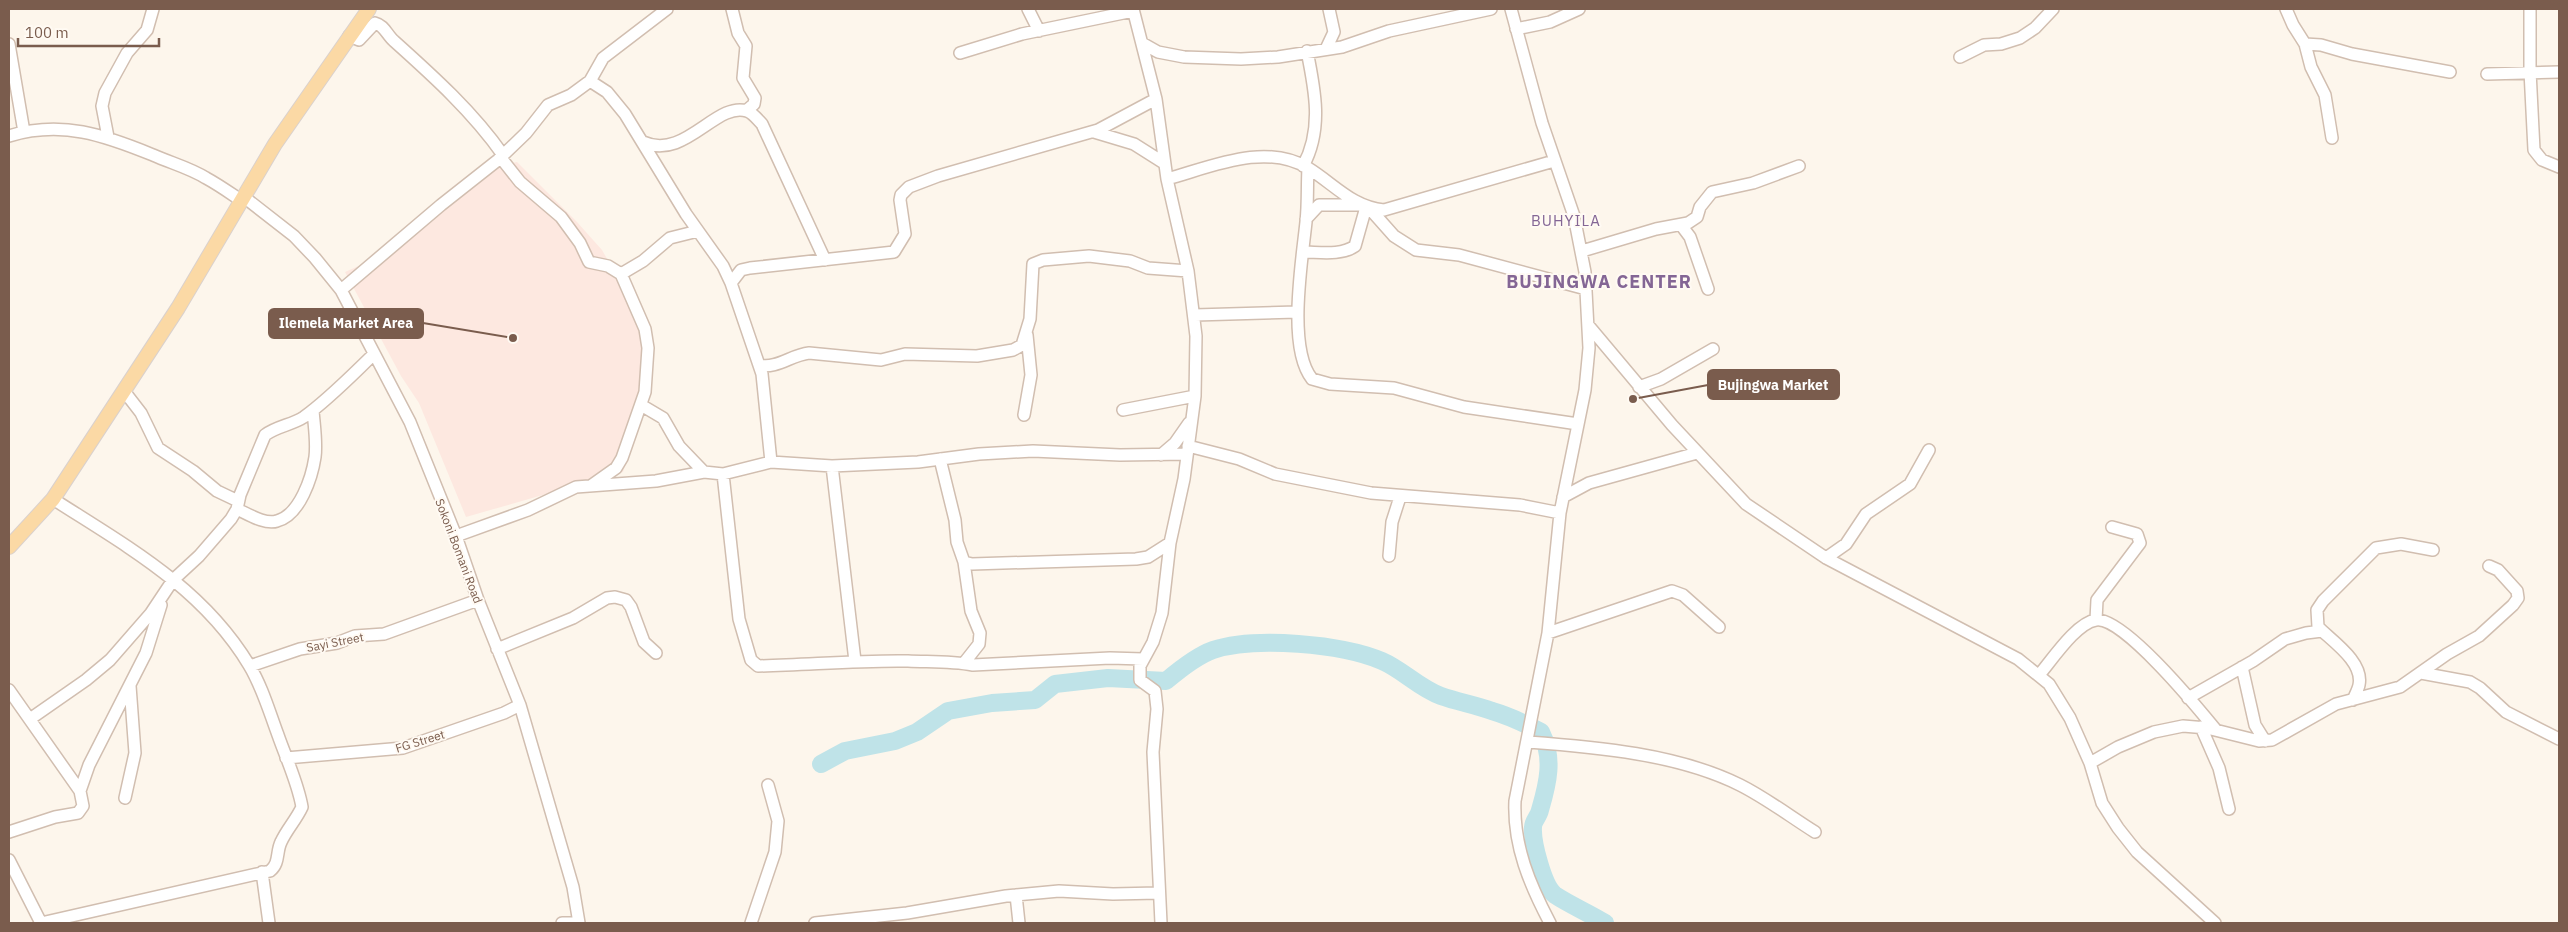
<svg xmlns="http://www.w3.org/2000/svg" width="2568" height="932" font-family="'IBM Plex Sans',sans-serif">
  <rect width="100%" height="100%" fill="#fdf6ec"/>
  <path fill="#fde8e0" d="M 517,162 L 577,222 L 602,250 L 618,278 L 650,353 L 652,384 L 623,472 L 466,517 L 419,403 L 401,376 L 345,272 L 379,257 L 498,166 Z"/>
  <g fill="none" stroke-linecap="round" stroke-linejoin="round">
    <path stroke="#bfe3e8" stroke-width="18" d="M 821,764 L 845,751 L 895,741 L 917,732 L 948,711 L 992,703 L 1035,700 L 1055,684 L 1108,678 L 1166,681 C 1179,670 1196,656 1213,650 C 1255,636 1342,644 1382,661 C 1403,670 1419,688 1441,696 C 1458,702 1476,705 1492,711 C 1509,716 1526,724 1541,732 C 1554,758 1548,783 1540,810 C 1539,816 1533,821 1533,827 C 1532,841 1543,886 1555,895 C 1570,905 1589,913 1605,923"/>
    <g stroke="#d1beb0" stroke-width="14">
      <path id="minor" d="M 732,9 L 738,33 L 746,46 L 743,78 L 755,98 L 754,104 L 746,111
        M 1028,9 L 1039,31
        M 1133,9 L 1156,99 L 1167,179 L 1188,271 L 1196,336 L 1195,396 L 1184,479 L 1170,543 L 1162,613 L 1153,642 L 1140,666 L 1140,680 L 1155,691 L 1157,709 L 1153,752 L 1161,923
        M 1511,9 L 1542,123 L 1574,216 L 1585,272 L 1589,348 L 1585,390 L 1560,513 L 1548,633 L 1515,801 C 1513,846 1530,885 1550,923
        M 2286,9 L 2293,25 L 2305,44 L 2311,67 L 2325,95 L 2332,138
        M 2530,9 L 2530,71 L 2534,150 L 2542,160 L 2559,167
        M 1516,29 L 1550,22 L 1579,9
        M 349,36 L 359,40 L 375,23 C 384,25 387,35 394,41 C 433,76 473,112 503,155
        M 1142,43 L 1158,52 L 1184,57 L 1241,59 L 1278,57 L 1342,47 L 1389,31 L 1491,9
        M 9,44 L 24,132
        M 2305,44 L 2321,45 L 2352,54 L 2450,72
        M 1326,49 L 1334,32 L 1329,9
        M 960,53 L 1022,34 L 1133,11
        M 1960,57 L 1984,45 L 2001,44 L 2020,38 L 2035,28 L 2053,9
        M 2487,74 L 2559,72
        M 590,81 L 607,92 L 625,114 L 686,214 L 723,266 L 731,283 L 762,374 L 771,462
        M 1094,132 L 1134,144 L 1164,163
        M 9,136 C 62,120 104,135 153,155 C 171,163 190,168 206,178 C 219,185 230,193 242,201
        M 108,137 L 102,106 L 105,93 L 127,53 L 147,30 L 153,9
        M 643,142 C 685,161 716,101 747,111 C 753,113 758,120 762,124 L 825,260
        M 501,158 L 520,182 L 561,217 L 580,243 L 589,262 L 608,266 L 621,274 L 645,329 L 648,348 L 645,392 L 622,458 L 616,468 L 592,485
        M 1303,166 C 1323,130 1315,90 1307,51
        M 1308,168 C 1307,186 1308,204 1306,222 C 1302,261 1287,348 1312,379 L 1330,384 L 1394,388 L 1464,407 L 1578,424
        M 1167,179 C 1211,167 1265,142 1308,168 C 1334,184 1352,207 1384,210 L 1554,161
        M 244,197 L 294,236 L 315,258 L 341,290 L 410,422 L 456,536 L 478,600 L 520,705 L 573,887 L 579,923
        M 1370,209 L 1394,236 L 1416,250 L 1459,255 L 1586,289
        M 1306,219 L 1319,205 L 1358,205
        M 1681,225 L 1690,237 L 1708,289
        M 1582,251 L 1656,229 L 1688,223 L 1697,217 L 1700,207 L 1712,192 L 1753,183 L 1799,166
        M 1303,252 C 1319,252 1341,256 1355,246 L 1366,207
        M 621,274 L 643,261 L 670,238 L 698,231
        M 731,283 L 741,270 L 750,268 L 894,252 L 905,234 L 900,200 L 901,195 L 909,187 L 938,176 L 1098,130 L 1156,99
        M 341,290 L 441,205 L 498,160 L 526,133 L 548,105 L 571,95 L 590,81 L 603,58 L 667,9
        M 1195,315 L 1297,312
        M 1588,325 L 1672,425 L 1746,504 L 1826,558 L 2018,659 L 2049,684 L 2070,718 L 2090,763 L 2102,803 L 2118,828 L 2137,852 L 2215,923
        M 759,365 C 777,369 791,355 809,353 L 881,360 L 905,354 L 977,356 L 1013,350 L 1022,345 L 1030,319 L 1033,264 L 1043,260 L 1089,256 L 1130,261 L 1148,268 L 1188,271
        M 1639,387 L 1661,379 L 1713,349
        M 124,391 L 141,413 L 158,448 L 193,471 L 217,491 L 238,501
        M 641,405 L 663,418 L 679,446 L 704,472
        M 1123,410 L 1195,396
        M 1024,415 L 1031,375 L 1027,335
        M 1188,446 L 1239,459 L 1275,474 L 1371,493 L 1520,505 L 1560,513
        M 1161,455 L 1175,443 L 1189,423
        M 940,459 L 955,520 L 957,542 L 964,562 L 972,564 L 1136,559 L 1148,557 L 1170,543
        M 832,466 L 855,661
        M 723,474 L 739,619 L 751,660 L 758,666 C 808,665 858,660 908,661 C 930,662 951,661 973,665 L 1110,658 L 1143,659
        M 1563,497 L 1589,483 L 1697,453
        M 237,509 C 248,514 265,525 277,521 C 300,515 312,477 315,457 C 317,442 314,425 313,410
        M 456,536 L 528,510 L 576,487 L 656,481 L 704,472 L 723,474 L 771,462 L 832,466 L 918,462 L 979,454 L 1033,451 L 1120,455 L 1187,454
        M 1389,556 L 1392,522 L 1400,497
        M 1826,558 L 1846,544 L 1866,514 L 1910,484 L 1929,450
        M 2096,620 L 2097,600 L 2140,543 L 2137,534 L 2112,527
        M 1548,633 L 1672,591 L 1683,595 L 1719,627
        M 497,649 L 573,618 L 607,598 L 615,597 L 626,600 L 631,607 L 644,642 L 656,653
        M 964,663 L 979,644 L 980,633 L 971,611 L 964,562
        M 250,666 L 300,649 L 337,643 L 355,636 L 384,634 L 478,600
        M 2242,667 L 2255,725 L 2265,741
        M 2421,673 L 2470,682 L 2480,688 L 2506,712 L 2559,739
        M 2039,675 C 2052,660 2076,623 2096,620 C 2123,616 2198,708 2216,730
        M 9,690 L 80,791 L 83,806 L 78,813 L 55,817 L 9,832
        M 2188,698 L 2253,661 L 2285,639 L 2306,633 L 2322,631
        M 2353,700 C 2355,695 2358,690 2359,685 C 2364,662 2332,641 2318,627 L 2317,610 L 2323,601 L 2376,548 L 2401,544 L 2433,550
        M 30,719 L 86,680 L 110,660 L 151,613 L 173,580 L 199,556 L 231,519 L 237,509 L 240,495 L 265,435 C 277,426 292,425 304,417 C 329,399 351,376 374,354
        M 2201,727 L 2219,768 L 2229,809
        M 1528,742 C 1596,747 1678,754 1740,785 C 1766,798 1791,817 1815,832
        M 286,758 L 403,748 L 504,713 L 520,705
        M 2090,763 L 2118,747 L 2154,732 L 2183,726 L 2207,728 L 2259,741 L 2272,740 L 2336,704 L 2400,687 L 2447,654 L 2479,636 L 2513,605 L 2518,598 L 2517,591 L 2498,570 L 2489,566
        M 80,791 L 89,765 L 146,653 L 161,605
        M 125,798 L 135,753 L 130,686
        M 9,860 L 41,923
        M 262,872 L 269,923
        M 1016,895 L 1019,923
        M 41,923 L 270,871 C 280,863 276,852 281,842 C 287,829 296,820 302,807 C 298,783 286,758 278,735 C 269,711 262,686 249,665 C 202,587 126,546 53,499
        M 562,923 L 576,923
        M 751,923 L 775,852 L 778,821 L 768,785
        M 815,923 L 907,913 L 1006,896 L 1059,891 L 1113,894 L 1158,893"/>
    </g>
    <g stroke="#dad1cd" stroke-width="16">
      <path id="major" d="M 9,547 L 53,499 L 178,308 L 275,144 L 369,9"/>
    </g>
    <use href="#minor" stroke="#fff" stroke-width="11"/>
    <use href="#major" stroke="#fbd9a5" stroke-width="14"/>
  </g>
  <g text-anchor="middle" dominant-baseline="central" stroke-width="4" stroke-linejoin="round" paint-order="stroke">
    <g font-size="12" fill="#7a5c4d" stroke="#fffaf3">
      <text transform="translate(459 551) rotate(69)">Sokoni Bomani Road</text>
      <text transform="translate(335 642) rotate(-11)">Sayi Street</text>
      <text transform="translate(420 741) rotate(-17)">FG Street</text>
    </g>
    <g font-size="15" letter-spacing="1" fill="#846695" stroke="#fffaf3">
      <text x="1566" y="220">BUHYILA</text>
    </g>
    <g font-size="18" font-weight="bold" letter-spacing="1" fill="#846695" stroke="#fffaf3">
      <text x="1599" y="281">BUJINGWA CENTER</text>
    </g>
  </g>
  <path fill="none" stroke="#7a5c4d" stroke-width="2" d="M513 338L423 323M1633 399L1708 385"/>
  <g fill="#7a5c4d" stroke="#fffaf3" stroke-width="2">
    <circle cx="513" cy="338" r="5"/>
    <circle cx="1633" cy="399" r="5"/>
  </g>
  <g fill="#7a5c4d" stroke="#7a5c4d" stroke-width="2">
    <rect x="269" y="309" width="154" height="29" rx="5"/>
    <rect x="1708" y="370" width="131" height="29" rx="5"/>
  </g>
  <g font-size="14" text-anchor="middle" font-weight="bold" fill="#fff">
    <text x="346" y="328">Ilemela Market Area</text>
    <text x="1773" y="390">Bujingwa Market</text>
  </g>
  <rect width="2568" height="932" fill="none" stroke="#7a5c4d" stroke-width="20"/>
  <path d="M18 38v8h141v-8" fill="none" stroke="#7a5c4d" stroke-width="2.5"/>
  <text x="25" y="38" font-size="15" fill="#7a5c4d" stroke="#fffaf3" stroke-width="4" paint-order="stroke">100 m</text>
</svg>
